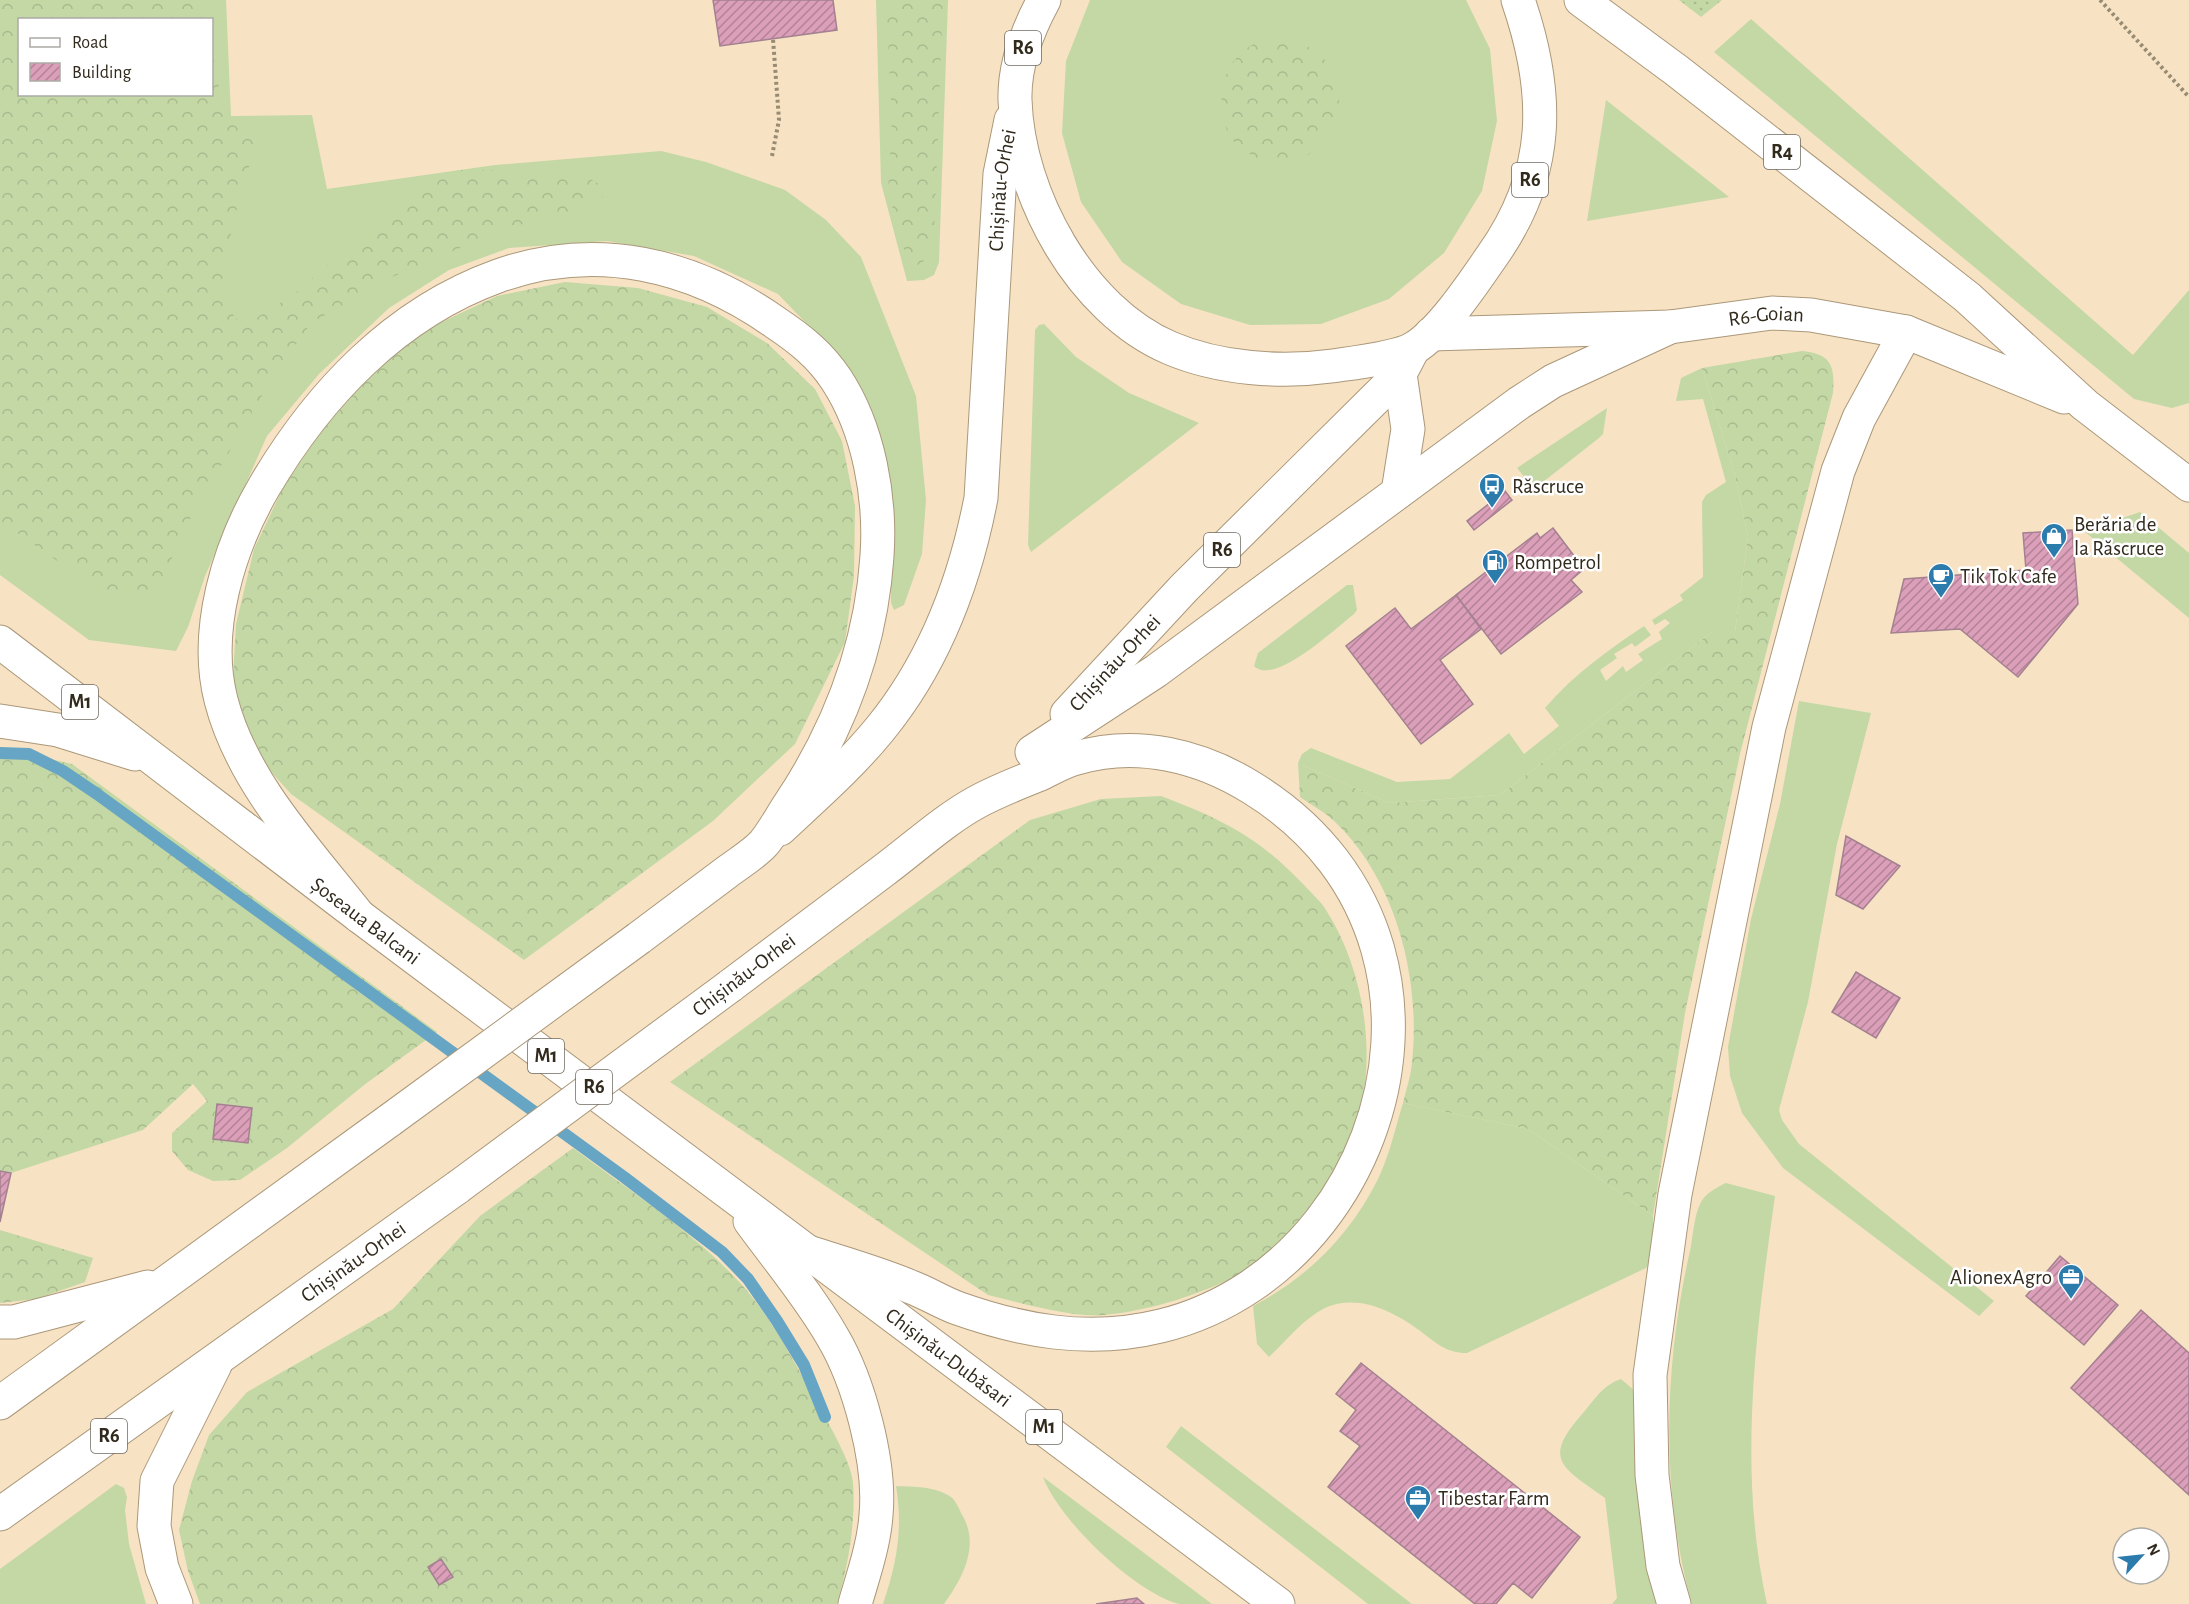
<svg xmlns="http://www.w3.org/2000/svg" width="2189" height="1604" font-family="'Alegreya Sans',sans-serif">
  <defs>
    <pattern id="forest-crowns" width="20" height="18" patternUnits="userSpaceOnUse" patternTransform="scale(1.5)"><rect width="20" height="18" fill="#c3d8a5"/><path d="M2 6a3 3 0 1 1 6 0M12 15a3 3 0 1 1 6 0" fill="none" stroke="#a8ba8e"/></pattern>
    <pattern id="garden-dots" width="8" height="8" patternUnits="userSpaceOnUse" patternTransform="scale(1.5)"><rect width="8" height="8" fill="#c3d8a5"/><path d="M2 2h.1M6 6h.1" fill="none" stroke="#a8ba8e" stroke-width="1.8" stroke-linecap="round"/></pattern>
    <pattern id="building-hatch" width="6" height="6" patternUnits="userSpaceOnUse" patternTransform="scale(1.5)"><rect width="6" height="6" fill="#db9fb9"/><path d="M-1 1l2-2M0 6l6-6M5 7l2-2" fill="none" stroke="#b28296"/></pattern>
  </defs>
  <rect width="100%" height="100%" fill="#f7e3c3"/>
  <path fill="#c3d8a5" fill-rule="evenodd" d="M 0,0 L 226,0 L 231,116 L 312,115 L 327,189 L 495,165 L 661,151 L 706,162 L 785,190 L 826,220 L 861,257 L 916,396 L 926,500 L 922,554 L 904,605 L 894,610 L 891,603 L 891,498 L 827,345 L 778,294 L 694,256 L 607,241 L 509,248 L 449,270 L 389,308 L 319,374 L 267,436 L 205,576 L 188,627 L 176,651 L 89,640 L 0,575 ZM 20,20 L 212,20 L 212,94 L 20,94 Z
    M 876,0 L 948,0 L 939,262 L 934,275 L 924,280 L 907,281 L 881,183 Z
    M 1090,0 L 1466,0 L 1490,49 L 1497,121 L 1482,191 L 1444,253 L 1389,299 L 1321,324 L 1250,325 L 1181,304 L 1122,262 L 1081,202 L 1062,133 L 1066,61 Z
    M 1751,19 L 2133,355 L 2189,290 L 2189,403 L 2172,408 L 2134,399 L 1714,52 Z
    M 1606,100 L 1729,197 L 1587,221 Z
    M 1044,324 L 1076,357 L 1129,393 L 1199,423 L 1031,552 L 1028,545 L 1035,330 L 1039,325 Z
    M 1702,368 L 1735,475 L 1748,537 L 1735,632 L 1712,632 L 1500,795 L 1389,803 L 1298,763 L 1302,754 L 1311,748 L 1397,782 L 1450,779 L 1509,733 L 1524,754 L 1559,726 L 1545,708 C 1574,674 1607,651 1644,626 L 1651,635 L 1635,647 L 1632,643 L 1614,654 L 1617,658 L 1600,670 L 1606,681 L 1623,666 L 1626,672 L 1643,660 L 1638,654 L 1662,639 L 1659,632 L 1670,623 L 1665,619 L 1655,625 L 1652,620 L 1683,600 L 1680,595 L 1703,577 L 1702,502 L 1706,495 L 1726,482 L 1703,399 L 1676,401 L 1681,378 Z
    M 1607,408 L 1603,434 L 1599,438 L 1534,489 L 1517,468 Z
    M 2140,512 L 2189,553 L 2189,618 L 2084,531 Z
    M 1347,585 L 1353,585 L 1357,610 L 1354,614 C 1337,627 1274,687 1254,666 L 1258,653 Z
    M 1799,701 L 1871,713 L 1837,844 L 1808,1002 L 1779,1110 L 1782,1120 L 1799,1144 L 1994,1301 L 1979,1316 L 1783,1168 L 1742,1113 L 1730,1076 L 1728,1047 L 1751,919 L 1780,804 Z
    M 1403,1103 L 1528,1129 L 1653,1216 L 1653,1258 L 1646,1268 L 1467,1353 C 1446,1353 1436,1343 1419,1330 C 1393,1311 1357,1293 1325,1308 C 1304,1318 1286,1341 1269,1357 L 1257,1344 L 1253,1306 C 1307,1278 1349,1236 1377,1181 C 1389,1157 1395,1129 1403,1103 Z
    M 1726,1183 L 1775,1196 C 1756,1331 1737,1469 1767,1604 L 1692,1604 C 1660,1492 1664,1364 1690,1251 C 1693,1236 1694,1215 1701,1202 C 1706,1193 1717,1187 1726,1183 Z
    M 1621,1379 L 1635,1391 L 1649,1569 L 1656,1604 L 1612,1604 L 1617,1598 L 1605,1498 C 1562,1467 1541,1460 1583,1413 C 1595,1399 1603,1385 1621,1379 Z
    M 1181,1426 L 1412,1604 L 1368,1604 L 1166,1447 Z
    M 1043,1477 L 1212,1604 C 1202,1604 1189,1604 1179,1604 C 1134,1592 1059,1520 1043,1477 Z
    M 116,1484 L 124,1488 L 127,1497 L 125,1510 L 129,1544 L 146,1604 L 0,1604 L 0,1569 Z
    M 896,1486 C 914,1487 935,1486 951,1497 C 955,1500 959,1508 961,1513 C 981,1544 963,1578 944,1604 L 883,1604 C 897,1562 903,1530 896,1486 Z"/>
  <path fill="url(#forest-crowns)" d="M 0,0 L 203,0 L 206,19 L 20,20 L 20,94 L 212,94 L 212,48 L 225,121 L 261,135 C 238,191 229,240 219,299 L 243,326 L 293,295 L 401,201 L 458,170 L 578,172 L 604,187 L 602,200 L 571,212 L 507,228 L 392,277 L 311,323 L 271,380 L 188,523 L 160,584 L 139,595 L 102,592 L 0,521 Z
    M 886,0 L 943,0 L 934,234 L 931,256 L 916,266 L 906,256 L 888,191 L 892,121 Z
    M 1292,38 C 1338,60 1354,89 1325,136 C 1313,155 1288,175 1264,164 C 1257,161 1251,154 1245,150 C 1241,146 1234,143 1231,139 C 1226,133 1225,120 1223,112 C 1216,81 1235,45 1269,39 C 1276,37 1284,38 1292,38 Z
    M 565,282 L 638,288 L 707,307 L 767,343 L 815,389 L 842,441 L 855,506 L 854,576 L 845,642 L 795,744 L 713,821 L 524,960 L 291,794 L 265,765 L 246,726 L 233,679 L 236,624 L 254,549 L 283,488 L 322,430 L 374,371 L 427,329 L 497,296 Z
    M 1802,351 C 1831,354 1835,365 1833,393 L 1740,754 L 1685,1013 L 1653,1216 L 1528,1129 L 1403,1103 C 1406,1090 1411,1076 1412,1062 C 1421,979 1396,879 1334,821 C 1325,812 1311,805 1300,797 L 1298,763 L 1389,803 L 1500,795 L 1712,632 L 1735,632 L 1748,537 L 1735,475 L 1702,368 Z
    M 0,753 L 29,754 L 72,764 L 437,1032 L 364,1085 L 287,1148 L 240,1180 L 213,1181 L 188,1170 L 172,1151 L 172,1133 L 207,1101 L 193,1084 L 143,1130 L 11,1173 L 0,1171 Z
    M 1161,796 C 1221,819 1257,836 1302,883 C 1310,892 1320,900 1326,910 C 1367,974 1380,1070 1351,1141 C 1340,1168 1323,1191 1305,1214 C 1290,1232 1271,1255 1250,1268 C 1211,1292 1150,1311 1104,1315 C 1071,1318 1021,1303 988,1295 L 670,1082 L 1030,820 L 1101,799 Z
    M 573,1148 C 630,1191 694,1232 742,1285 C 773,1320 795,1364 818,1404 C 828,1423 852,1463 853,1483 C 856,1522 848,1566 837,1604 L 200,1604 L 188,1571 L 179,1530 L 192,1481 L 209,1435 L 247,1392 L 393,1309 L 480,1216 Z
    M 0,1230 L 93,1258 L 85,1282 L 36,1299 L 0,1303 Z"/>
  <path fill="url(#garden-dots)" d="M 1679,0 L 1722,0 L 1701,17 Z"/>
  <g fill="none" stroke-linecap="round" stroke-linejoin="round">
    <path stroke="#67a5c4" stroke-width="12" d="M 0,753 L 29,754 L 63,771 L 97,794 L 624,1177 L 722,1252 L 748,1279 L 777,1321 L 804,1365 L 825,1417"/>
  </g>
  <path fill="url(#building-hatch)" stroke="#a48190" stroke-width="1.5" d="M 713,0 L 833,0 L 837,30 L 720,46 Z
    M 1505,491 L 1512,500 L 1474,530 L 1467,521 Z
    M 1553,528 L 1584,569 L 1571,580 L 1582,592 L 1501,654 L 1456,595 L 1537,533 L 1540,538 Z
    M 2072,530 L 2078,604 L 2018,677 L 1960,629 L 1891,633 L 1904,579 L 2026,570 L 2023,533 Z
    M 1456,595 L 1481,629 L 1440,660 L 1473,704 L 1421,744 L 1346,646 L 1395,608 L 1411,629 Z
    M 1846,836 L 1900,866 L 1863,909 L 1836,895 Z
    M 1856,972 L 1900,998 L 1876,1038 L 1832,1012 Z
    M 217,1104 L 252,1108 L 248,1143 L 213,1139 Z
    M 0,1171 L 11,1173 L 0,1222 Z
    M 2060,1256 L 2118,1305 L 2084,1345 L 2026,1296 Z
    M 2141,1310 L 2189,1353 L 2189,1495 L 2071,1388 Z
    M 1361,1363 L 1580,1537 L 1532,1598 L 1513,1583 L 1496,1604 L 1475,1604 L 1328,1487 L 1360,1446 L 1340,1431 L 1356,1410 L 1336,1394 Z
    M 441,1559 L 453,1577 L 439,1585 L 428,1567 Z
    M 1137,1598 L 1144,1604 L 1096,1604 Z"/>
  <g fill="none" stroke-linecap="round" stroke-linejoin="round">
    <g stroke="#ab987a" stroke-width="35">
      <g id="major">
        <path d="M 1044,0 C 1027,31 1014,65 1015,100 C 1018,195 1081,310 1170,348 C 1219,369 1281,373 1332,366 C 1352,363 1398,358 1414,348 C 1441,332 1474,282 1492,256 C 1551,173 1550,93 1518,0"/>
        <path d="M 1581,0 L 1676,70 L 1967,297 L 2085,405 L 2189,485"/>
        <path id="s1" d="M 1431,334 L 1670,327 L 1772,313 L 1811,315 L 1906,332 L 2064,397"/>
        <path d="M 1398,492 L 1408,429 L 1400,374"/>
        <path id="s2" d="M 1067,714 L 1184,588 L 1400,374 L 1413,349"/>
        <path d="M 1032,752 L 1156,671 L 1519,403 L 1553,381 L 1670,327"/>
        <path id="s3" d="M 780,829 C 814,797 850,766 880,729 C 934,663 965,581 981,498 L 1000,174 L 1011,120"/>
      </g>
    </g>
    <g stroke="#ab987a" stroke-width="35">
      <g id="highway">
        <path id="s4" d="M 0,642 L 359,916 L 1278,1604"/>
        <path d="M 0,721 L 58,730 L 135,754"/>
        <path d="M 359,916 C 307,850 242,782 221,700 C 203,630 229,547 264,487 C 318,395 395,313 498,276 C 596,241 693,264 776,323 C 800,339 820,355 836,379 C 869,429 881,498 877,556 C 871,647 839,730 789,805 C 781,817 773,832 764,843 C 754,854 739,863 727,872 C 698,894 668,916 639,938"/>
        <path d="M 730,986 C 781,948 832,909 883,871 C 914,848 944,820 977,802 C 997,791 1018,783 1038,775 C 1051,769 1064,761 1077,758 C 1137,740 1201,756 1252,788 C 1522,955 1357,1369 1054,1332 C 1021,1328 988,1319 957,1308 C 941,1302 927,1293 911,1287 C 878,1273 842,1263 808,1252"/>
        <path d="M 750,1221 C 777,1258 809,1296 832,1336 C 859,1381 881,1463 876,1515 C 874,1545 863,1576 855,1604"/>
        <path d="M 0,1322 L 14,1322 L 148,1287"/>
        <path d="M 0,1403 L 390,1120"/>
        <path id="s5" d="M 0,1514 L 458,1187"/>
        <path d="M 176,1604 L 162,1568 L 154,1526 L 157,1481 L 215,1365"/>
        <path d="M 1674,1604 L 1663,1566 L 1652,1475 L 1650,1375 L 1675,1194 L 1769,727 L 1838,471 L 1859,418 L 1906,332"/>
      </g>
    </g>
    <path stroke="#988b74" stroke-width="4" stroke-dasharray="3 3" stroke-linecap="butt" d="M 2100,0 L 2189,97
      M 772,156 L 779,120 L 773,39"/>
    <use href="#major" stroke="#fff" stroke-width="33"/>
    <use href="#highway" stroke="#fff" stroke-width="33"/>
    <g stroke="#ab987a" stroke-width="35" stroke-linecap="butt">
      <path id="highway-bridge" d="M 390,1120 L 639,938
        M 458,1187 L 730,986"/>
    </g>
    <use href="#highway-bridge" stroke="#fff" stroke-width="33"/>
  </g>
  <defs>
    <g id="bus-pin" transform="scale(1.35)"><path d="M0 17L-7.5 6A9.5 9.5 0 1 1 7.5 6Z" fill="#2c7bad" stroke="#fff"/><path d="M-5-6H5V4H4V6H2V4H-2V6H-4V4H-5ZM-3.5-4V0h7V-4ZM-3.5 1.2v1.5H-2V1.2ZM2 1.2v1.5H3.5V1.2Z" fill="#fff"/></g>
    <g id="shop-pin" transform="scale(1.35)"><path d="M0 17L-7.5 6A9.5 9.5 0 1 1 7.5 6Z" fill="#2c7bad" stroke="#fff"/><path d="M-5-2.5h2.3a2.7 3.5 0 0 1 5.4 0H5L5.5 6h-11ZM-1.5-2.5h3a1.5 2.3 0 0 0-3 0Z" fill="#fff"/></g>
    <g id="fuel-pin" transform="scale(1.35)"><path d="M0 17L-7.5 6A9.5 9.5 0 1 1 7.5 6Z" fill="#2c7bad" stroke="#fff"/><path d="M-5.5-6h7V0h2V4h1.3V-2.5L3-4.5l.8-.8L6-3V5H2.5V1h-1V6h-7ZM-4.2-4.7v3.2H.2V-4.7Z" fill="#fff"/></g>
    <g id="cafe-pin" transform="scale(1.35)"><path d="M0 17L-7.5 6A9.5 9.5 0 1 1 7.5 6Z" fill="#2c7bad" stroke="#fff"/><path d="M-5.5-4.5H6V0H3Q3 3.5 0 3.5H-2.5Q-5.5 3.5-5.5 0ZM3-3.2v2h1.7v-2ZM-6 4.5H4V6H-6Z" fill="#fff"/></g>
    <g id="office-pin" transform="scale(1.35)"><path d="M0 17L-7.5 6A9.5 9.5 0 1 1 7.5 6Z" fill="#2c7bad" stroke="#fff"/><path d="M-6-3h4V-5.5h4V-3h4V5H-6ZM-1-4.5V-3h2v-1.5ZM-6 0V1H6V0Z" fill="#fff"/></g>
  </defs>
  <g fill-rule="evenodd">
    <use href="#bus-pin" x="1492" y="486"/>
    <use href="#shop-pin" x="2054" y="536"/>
    <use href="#fuel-pin" x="1495" y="562"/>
    <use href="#cafe-pin" x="1941" y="576"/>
    <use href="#office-pin" x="2071" y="1277"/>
    <use href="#office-pin" x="1418" y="1498"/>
  </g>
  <g text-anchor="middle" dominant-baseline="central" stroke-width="5" stroke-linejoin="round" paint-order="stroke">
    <g fill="#fff" stroke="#6f6a61" stroke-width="1.5">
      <rect x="1005" y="31" width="36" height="34" rx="4.5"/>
      <rect x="1764" y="135" width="36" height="34" rx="4.5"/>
      <rect x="1512" y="163" width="36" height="34" rx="4.5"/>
      <rect x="1204" y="533" width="36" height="34" rx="4.5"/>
      <rect x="62" y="685" width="36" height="34" rx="4.5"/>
      <rect x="528" y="1039" width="36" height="34" rx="4.5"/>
      <rect x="576" y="1070" width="36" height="34" rx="4.5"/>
      <rect x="1026" y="1410" width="36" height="34" rx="4.5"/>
      <rect x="91" y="1419" width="36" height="34" rx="4.5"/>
    </g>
    <g font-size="20" font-weight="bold" fill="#312a1d">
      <text x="1023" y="48">R6</text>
      <text x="1782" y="152">R4</text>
      <text x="1530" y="180">R6</text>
      <text x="1222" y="550">R6</text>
      <text x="80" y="702">M1</text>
      <text x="546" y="1056">M1</text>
      <text x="594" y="1087">R6</text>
      <text x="1044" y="1427">M1</text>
      <text x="109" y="1436">R6</text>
    </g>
    <g font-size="21" fill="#312a1d" stroke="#fff">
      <text stroke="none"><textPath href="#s3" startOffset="705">Chișinău-Orhei</textPath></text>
      <text stroke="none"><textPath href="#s1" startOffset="336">R6-Goian</textPath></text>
      <text stroke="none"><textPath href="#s2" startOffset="70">Chișinău-Orhei</textPath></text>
      <text stroke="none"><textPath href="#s4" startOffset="460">Șoseaua Balcani</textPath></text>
      <text transform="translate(744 975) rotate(-37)">Chișinău-Orhei</text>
      <text stroke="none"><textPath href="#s5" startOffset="434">Chișinău-Orhei</textPath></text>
      <text stroke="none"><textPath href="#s4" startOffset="1188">Chișinău-Dubăsari</textPath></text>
    </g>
    <g font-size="21" fill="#312a1d" stroke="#fff" text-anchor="start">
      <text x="1512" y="486">Răscruce</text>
      <text x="2074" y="524">Berăria de<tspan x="2074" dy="24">la Răscruce</tspan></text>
      <text x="1514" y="562">Rompetrol</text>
      <text x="1960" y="576">Tik Tok Cafe</text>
      <text x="2052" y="1277" text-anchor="end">AlionexAgro</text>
      <text x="1438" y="1498">Tibestar Farm</text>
    </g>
  </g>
  <rect x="18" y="18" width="195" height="78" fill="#ffffff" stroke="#adaaa5" stroke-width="1.5"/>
  <rect x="30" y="38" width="30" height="9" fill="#ffffff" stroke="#adaaa5" stroke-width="1.5"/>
  <text x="72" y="48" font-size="18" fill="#312a1d">Road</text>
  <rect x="30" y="63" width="30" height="18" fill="url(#building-hatch)" stroke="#adaaa5" stroke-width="1.5"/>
  <text x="72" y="78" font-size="18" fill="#312a1d">Building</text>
  <g transform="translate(2141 1556) rotate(63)"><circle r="28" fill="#ffffff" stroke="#adaaa5" stroke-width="1.5"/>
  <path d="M0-4.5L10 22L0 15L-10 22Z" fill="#2c7bad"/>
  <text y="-9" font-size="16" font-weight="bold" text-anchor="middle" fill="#312a1d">N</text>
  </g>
</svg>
